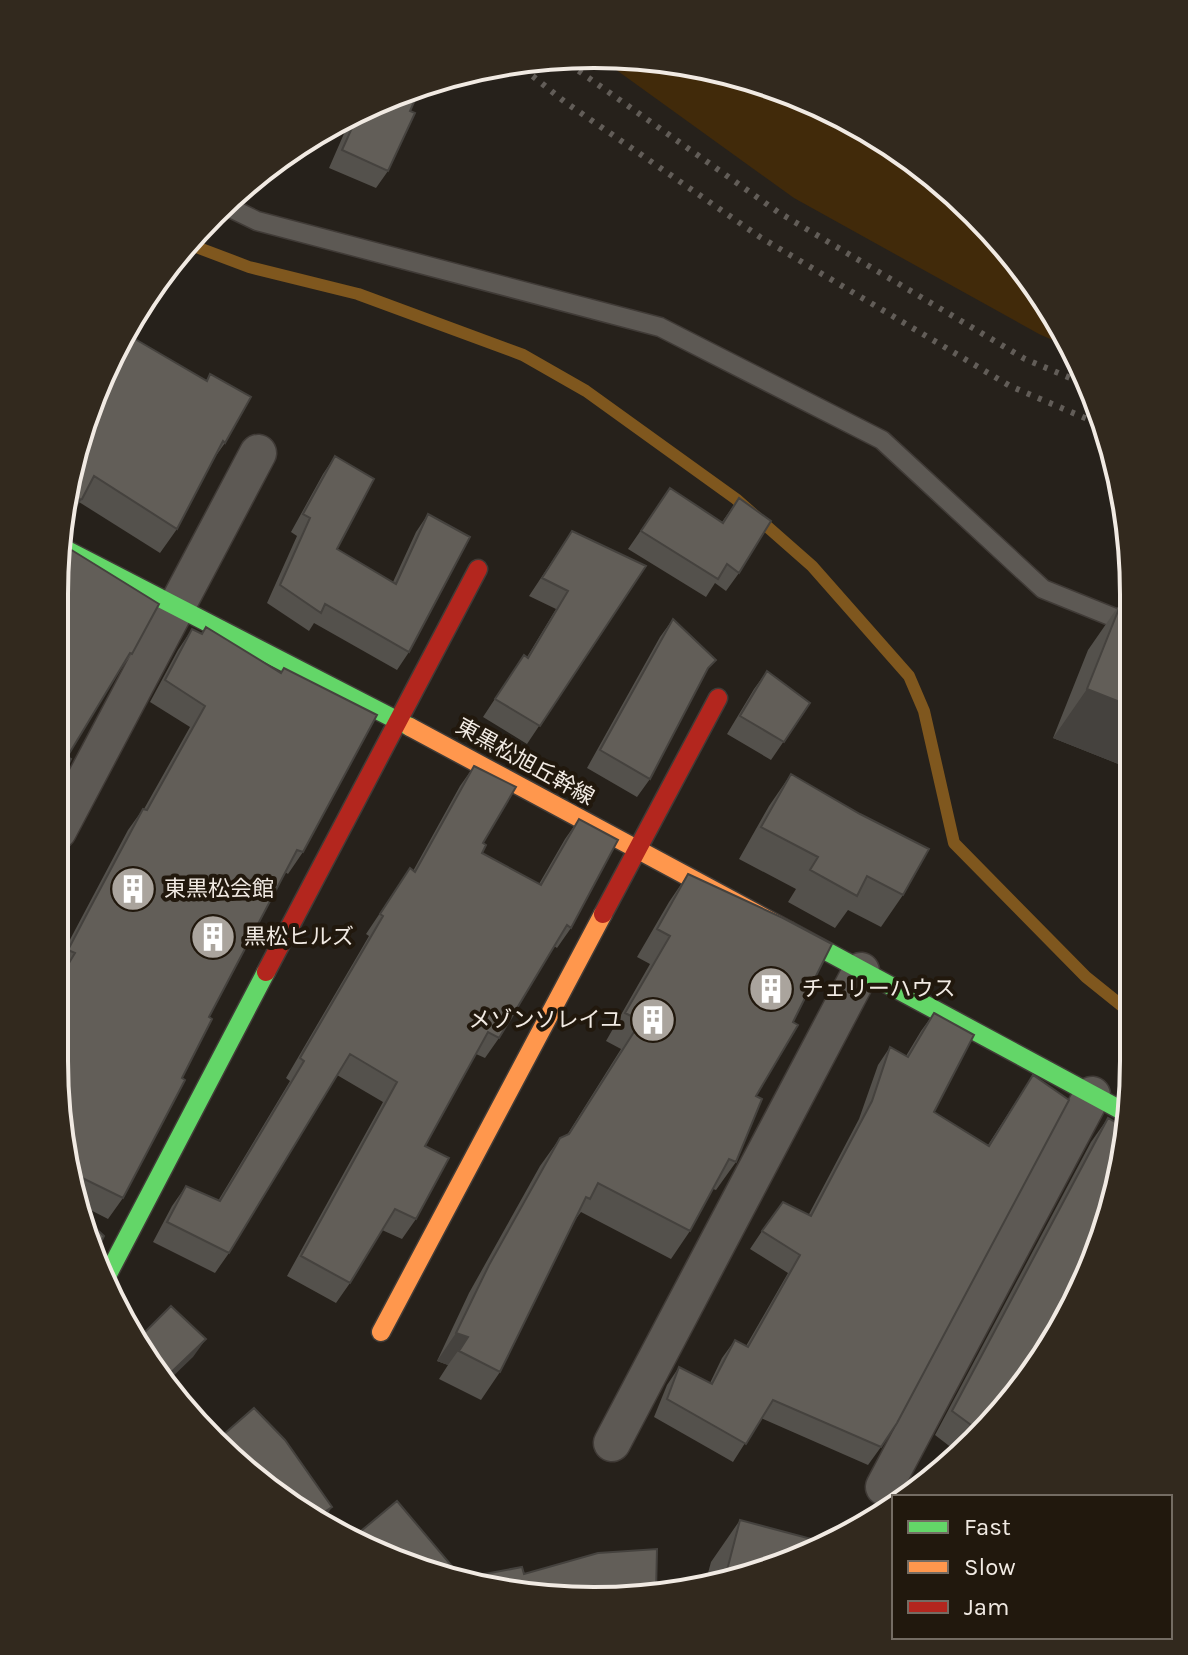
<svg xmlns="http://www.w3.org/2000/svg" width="1188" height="1655" font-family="Karla,'Noto Sans JP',sans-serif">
  <rect width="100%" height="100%" fill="#26211b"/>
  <path fill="#412a0a" d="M 630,55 L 734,73 L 809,101 L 833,110 L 923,166 L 1000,238 L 1075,350 L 1039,334 L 794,198 L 597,56 Z"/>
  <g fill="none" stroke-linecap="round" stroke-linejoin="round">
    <path stroke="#7f571e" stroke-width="12" d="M 191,245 L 249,267 L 358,294 L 523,355 L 586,391 L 736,499 L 812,566 L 909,676 L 924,711 L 954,843 L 1086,977 L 1132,1014"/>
    <g stroke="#403b37" stroke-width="21">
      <path id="lane" d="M 224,205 L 257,221 L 660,327 L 882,440 L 1043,589 L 1130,624"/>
    </g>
    <g stroke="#403b37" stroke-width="39">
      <path id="street" d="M 58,831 L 258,453
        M 612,1443 L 861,971
        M 884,1487 L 1092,1095"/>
    </g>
    <g stroke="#403b37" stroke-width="21">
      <path id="fast" d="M 63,548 L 410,727
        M 789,931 L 1130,1115
        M 107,1276 L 266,972"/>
    </g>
    <g stroke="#403b37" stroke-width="21">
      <path id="slow" d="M 410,727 L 789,931
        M 381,1332 L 603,914"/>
    </g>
    <g stroke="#403b37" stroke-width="21">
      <path id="jam" d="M 603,914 L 718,698
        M 266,972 L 478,569"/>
    </g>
    <use href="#lane" stroke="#5d5954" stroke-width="18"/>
    <use href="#street" stroke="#5d5954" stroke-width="36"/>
    <use href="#fast" stroke="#63d668" stroke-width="18"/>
    <use href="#slow" stroke="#ff974d" stroke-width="18"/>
    <use href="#jam" stroke="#b3261e" stroke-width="18"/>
    <path stroke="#625d58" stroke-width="6" stroke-dasharray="4 8" stroke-linecap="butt" d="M 559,57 L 778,212 L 1025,359 L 1087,385
      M 514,61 L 565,102 L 760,237 L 1010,386 L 1099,424"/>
  </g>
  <path fill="#54514c" d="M 423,82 L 410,111 L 388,171 L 376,188 L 329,168 L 353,113 Z
    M 210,374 L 225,443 L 215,457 L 177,529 L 160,553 L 79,502 L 64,524 L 64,488 L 206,381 Z
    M 335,456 L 337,549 L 393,582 L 416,532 L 428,514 L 409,652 L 397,670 L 314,623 L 309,631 L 267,603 L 297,536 L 291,532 L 323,474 Z
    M 670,488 L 722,522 L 739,498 L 739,573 L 726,591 L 715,583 L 706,597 L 628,549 Z
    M 572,531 L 646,566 L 527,744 L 483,717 L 512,673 L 527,657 L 556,609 L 529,596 Z
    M 65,546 L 132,654 L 114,678 L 67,757 Z
    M 1122,601 L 1130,604 L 1131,769 L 1053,738 L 1088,650 Z
    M 673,619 L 703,678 L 650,779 L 637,797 L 587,768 L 660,637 Z
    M 206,627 L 303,852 L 288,874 L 285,872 L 209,1017 L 123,1198 L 108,1219 L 73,1201 L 54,1061 L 55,982 L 60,975 L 56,972 L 56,966 L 128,830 L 143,809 L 144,809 L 190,727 L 150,702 L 178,650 L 192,629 L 201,634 Z
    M 767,671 L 810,703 L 771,760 L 727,734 L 754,689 Z
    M 474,766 L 483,843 L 482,853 L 539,884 L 565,839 L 579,819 L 571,928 L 557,948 L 554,946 L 499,1038 L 485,1058 L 476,1054 L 425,1146 L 416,1219 L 402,1239 L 382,1230 L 350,1283 L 336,1303 L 287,1276 L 383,1102 L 337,1075 L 229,1253 L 215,1273 L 153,1242 L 172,1206 L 186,1186 L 218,1201 L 290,1081 L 286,1078 L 369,936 L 366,934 L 410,868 L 413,871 L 460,786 Z
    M 791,774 L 903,895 L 881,927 L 848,910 L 835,928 L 788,902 L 796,889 L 739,859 L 769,806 Z
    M 688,874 L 756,1096 L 736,1162 L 716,1190 L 713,1189 L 690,1231 L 671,1259 L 581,1212 L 575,1220 L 500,1372 L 481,1400 L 439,1379 L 448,1365 L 437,1361 L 469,1293 L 540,1166 L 560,1138 L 567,1135 L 621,1049 L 606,1041 L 650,964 L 637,957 L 669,902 Z
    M 934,1013 L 934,1112 L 988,1145 L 1033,1075 L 881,1447 L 868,1465 L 761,1418 L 733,1462 L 654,1417 L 667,1385 L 679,1367 L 710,1383 L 722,1358 L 735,1340 L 746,1346 L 788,1273 L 750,1249 L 762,1231 L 809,1214 L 859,1119 L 878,1065 L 890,1047 L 906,1056 L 921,1031 Z
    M 1123,1110 L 1023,1389 L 961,1455 L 935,1435 L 1091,1142 L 1108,1118 L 1114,1122 Z
    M 740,1520 L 832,1546 L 705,1584 L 711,1562 Z
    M 355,1536 L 462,1578 L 356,1546 L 350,1542 Z"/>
  <path fill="#45423e" d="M 82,499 L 65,524 L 64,524 L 64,506 L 67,502 Z
    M 1087,689 L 1130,706 L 1131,769 L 1053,738 Z
    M 456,1333 L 468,1337 L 448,1365 L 437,1361 Z
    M 206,1339 L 193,1357 L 165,1384 L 162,1381 Z
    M 332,1507 L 322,1523 L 315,1518 Z
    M 656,1593 L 654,1596 L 591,1596 L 592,1595 Z"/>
  <path fill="#625e58" stroke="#45423e" stroke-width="2" d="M 423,82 L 410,111 L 415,113 L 388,171 L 342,150 L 360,110 Z
    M 123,332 L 207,381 L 210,374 L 251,397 L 225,443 L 223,441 L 177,529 L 94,476 L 82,499 L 67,502 L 64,506 L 64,488 Z
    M 335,456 L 374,479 L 337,549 L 396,584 L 428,514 L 470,537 L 409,652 L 325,604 L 321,613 L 280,585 L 310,518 L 303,514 Z
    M 670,488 L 723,523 L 739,498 L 771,521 L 739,573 L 727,564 L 718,579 L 641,531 Z
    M 572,531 L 646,566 L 540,726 L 495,699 L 524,655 L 528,658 L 568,591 L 542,578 Z
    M 64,541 L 66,544 L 65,546 L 159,604 L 132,654 L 130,653 L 67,757 L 71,759 L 59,784 Z
    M 1122,601 L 1130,604 L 1130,706 L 1087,689 Z
    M 673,619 L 716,660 L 708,668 L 650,779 L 600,750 Z
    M 206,627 L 281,673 L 284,668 L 377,715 L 303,852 L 297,850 L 209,1017 L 212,1019 L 182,1078 L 185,1080 L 123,1198 L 68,1171 L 54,1061 L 55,986 L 75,953 L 68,950 L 90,908 L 143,809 L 147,810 L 205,706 L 165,680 L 192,629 L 202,634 Z
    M 767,671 L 810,703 L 784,742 L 740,716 Z
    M 474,766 L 516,787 L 483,843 L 486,845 L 482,853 L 541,885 L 579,819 L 618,840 L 571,928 L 567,925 L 499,1038 L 488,1032 L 425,1146 L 449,1158 L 416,1219 L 395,1209 L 350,1283 L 301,1256 L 397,1082 L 350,1054 L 229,1253 L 167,1222 L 186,1186 L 220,1201 L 304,1061 L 300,1058 L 383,916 L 380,914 L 410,868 L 415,872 Z
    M 791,774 L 860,814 L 929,849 L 903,895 L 867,876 L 857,896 L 810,870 L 818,857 L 761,827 Z
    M 688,874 L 783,918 L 832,944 L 793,1022 L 798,1025 L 756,1096 L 762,1099 L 736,1162 L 729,1159 L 690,1231 L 598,1183 L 590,1199 L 586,1197 L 500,1372 L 459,1351 L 468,1337 L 456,1333 L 489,1265 L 560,1138 L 569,1134 L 641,1021 L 625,1013 L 670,936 L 657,929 Z
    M 934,1013 L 974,1035 L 934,1112 L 989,1146 L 1033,1075 L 1069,1100 L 897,1423 L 881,1447 L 773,1400 L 746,1444 L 667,1399 L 679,1367 L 712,1384 L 735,1340 L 748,1347 L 800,1255 L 762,1231 L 783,1202 L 811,1216 L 872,1101 L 890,1047 L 908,1057 Z
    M 1123,1110 L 1130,1114 L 1116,1200 L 1078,1299 L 1023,1389 L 982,1433 L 952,1411 L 1108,1118 L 1115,1122 Z
    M 76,1210 L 104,1236 L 96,1253 Z
    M 171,1306 L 206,1339 L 162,1381 L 145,1361 L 136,1341 Z
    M 254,1408 L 285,1440 L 332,1507 L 315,1518 L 238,1467 L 216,1441 Z
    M 397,1501 L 462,1578 L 365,1548 L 355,1536 Z
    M 740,1520 L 834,1545 L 725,1578 Z
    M 657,1549 L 656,1593 L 592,1595 L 592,1596 L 523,1596 L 467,1579 L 474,1576 L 522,1567 L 524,1574 L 598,1553 Z"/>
  <defs>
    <g id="building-disc" transform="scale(2.3)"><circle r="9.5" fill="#aaa49d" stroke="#21180d"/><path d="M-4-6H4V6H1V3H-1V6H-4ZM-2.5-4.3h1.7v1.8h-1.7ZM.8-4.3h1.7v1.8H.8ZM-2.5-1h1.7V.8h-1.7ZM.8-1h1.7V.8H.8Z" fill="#fff"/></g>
  </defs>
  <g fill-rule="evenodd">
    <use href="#building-disc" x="133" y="889"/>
    <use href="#building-disc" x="213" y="937"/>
    <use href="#building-disc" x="771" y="989"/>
    <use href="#building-disc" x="653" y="1020"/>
  </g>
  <g text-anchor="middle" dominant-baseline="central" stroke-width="8" stroke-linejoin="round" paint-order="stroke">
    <g font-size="22" fill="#f1eae3" stroke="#21180d">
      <text transform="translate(525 762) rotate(29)">東黒松旭丘幹線</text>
    </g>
    <g font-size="22" fill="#f1eae3" stroke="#21180d" text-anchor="start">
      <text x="164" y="889">東黒松会館</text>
      <text x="244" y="937">黒松ヒルズ</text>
      <text x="802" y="989">チェリーハウス</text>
      <text x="622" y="1020" text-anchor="end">メゾンソレイユ</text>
    </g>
  </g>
  <path d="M0 0H1188V1655H0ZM594 68H594A526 526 0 0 1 1120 594V1061A526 526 0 0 1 594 1587H594A526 526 0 0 1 68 1061V594A526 526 0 0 1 594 68Z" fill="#32291e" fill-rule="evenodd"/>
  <path fill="none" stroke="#f1eae3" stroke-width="4" d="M594 68H594A526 526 0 0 1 1120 594V1061A526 526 0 0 1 594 1587H594A526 526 0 0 1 68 1061V594A526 526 0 0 1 594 68Z"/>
  <rect x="892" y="1495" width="280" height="144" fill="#21180d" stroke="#746c63" stroke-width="2"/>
  <rect x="908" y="1521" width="40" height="12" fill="#63d668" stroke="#746c63" stroke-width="2"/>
  <text x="964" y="1535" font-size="24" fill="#f1eae3">Fast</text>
  <rect x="908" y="1561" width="40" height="12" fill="#ff974d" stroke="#746c63" stroke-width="2"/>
  <text x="964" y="1575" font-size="24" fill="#f1eae3">Slow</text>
  <rect x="908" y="1601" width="40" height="12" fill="#b3261e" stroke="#746c63" stroke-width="2"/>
  <text x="964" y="1615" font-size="24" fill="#f1eae3">Jam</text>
</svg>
